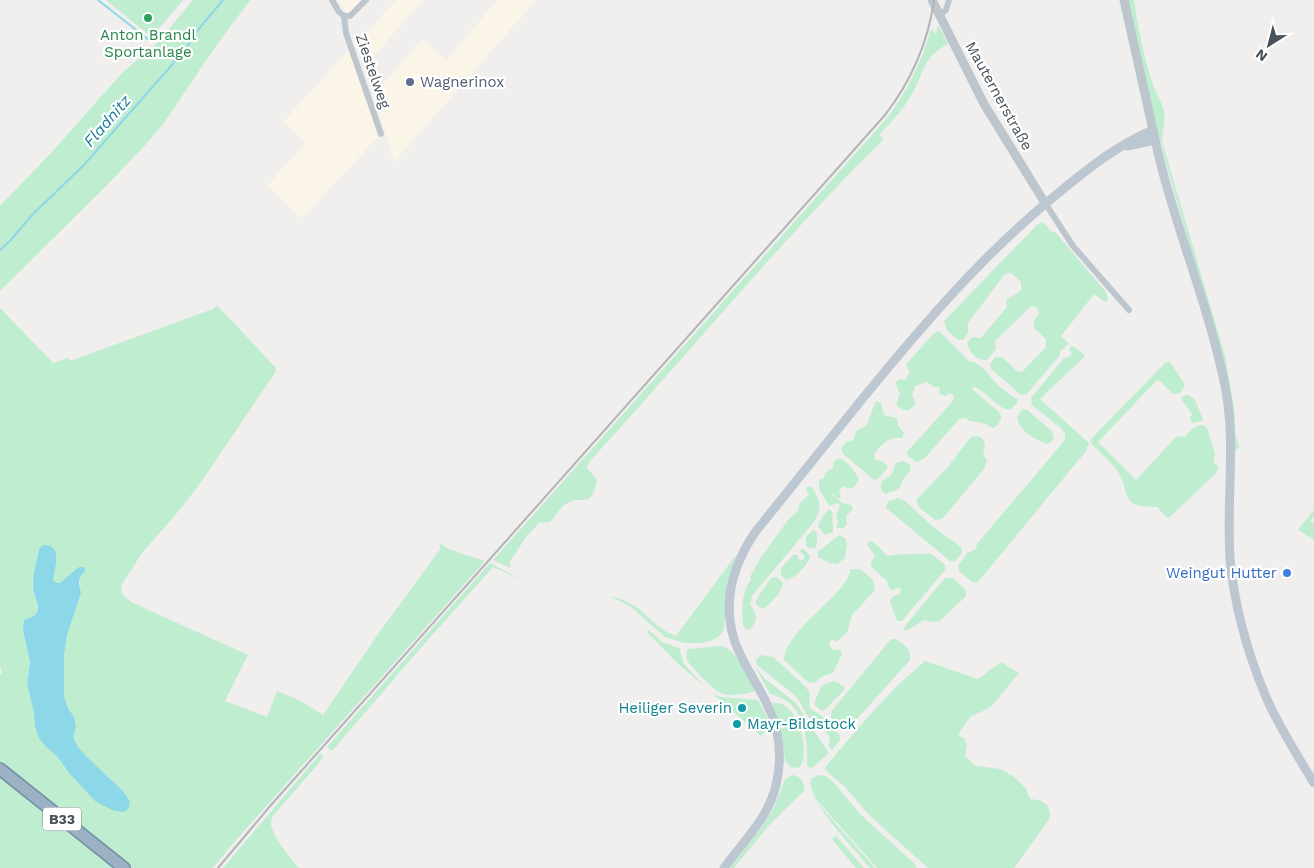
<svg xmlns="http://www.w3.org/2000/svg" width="1314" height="868" font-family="'Work Sans',sans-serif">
  <rect width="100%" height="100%" fill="#f1eeee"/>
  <path fill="#fbf5e8" d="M 337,0 L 363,0 L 350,12 L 346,12 Z
    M 396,0 L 423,0 L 364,67 L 357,44 Z
    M 498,0 L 536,0 L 394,162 L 370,83 L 373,86 L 383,84 L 422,39 L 446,60 Z
    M 349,50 L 378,137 L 302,218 L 267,186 L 306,143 L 283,122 Z"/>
  <path fill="#beedcf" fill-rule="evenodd" d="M 106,0 L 183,0 L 155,33 L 151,31 L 148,34 Z
    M 193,0 L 250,0 L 211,53 L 164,123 L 147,143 L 108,184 L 0,291 L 0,206 L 51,153 L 122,73 L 158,42 Z
    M 1127,0 L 1134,0 C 1138,29 1144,57 1153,85 C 1156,95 1163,103 1164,113 C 1166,122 1162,131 1162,141 L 1225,356 L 1234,407 L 1236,437 L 1239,447 L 1235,452 L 1233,417 L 1225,371 L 1163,152 Z
    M 938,25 L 948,44 C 921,57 924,76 909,99 C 901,112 890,123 879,135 L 884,139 C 780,241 688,354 590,461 L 587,468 L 597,480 C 591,512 581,493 566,504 C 559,508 555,517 550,522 L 539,523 L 526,537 L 509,563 L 511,568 L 493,560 L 888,117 C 908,90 922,61 931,29 L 936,34 Z
    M 1042,222 L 1046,225 L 1050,231 L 1056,233 L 1106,292 L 1108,300 L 1105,302 L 1094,294 L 1061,336 L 1069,344 L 1060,351 L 1060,355 L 1027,394 L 1021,395 L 991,369 L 990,364 L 995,357 L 1002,357 L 1018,372 L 1023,371 L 1046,347 L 1046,339 L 1034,328 L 1034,320 L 1039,314 L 1038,309 L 1033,306 L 1029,308 L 995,341 L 996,349 L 987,360 C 976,360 970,353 967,343 L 972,337 L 981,338 L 1007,307 L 1006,300 L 1021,291 L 1021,282 L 1011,273 L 1005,274 L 968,323 L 968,333 L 963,340 L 958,340 L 947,330 L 944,321 L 1037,225 Z
    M 217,305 L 275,367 L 276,371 L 204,478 L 182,507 L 142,553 L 122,584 L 121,590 L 123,595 L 131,602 L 248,655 L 225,701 L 267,717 L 277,691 L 301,701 L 323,715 L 381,630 L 439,551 L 441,548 L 439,543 C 453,553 469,555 485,561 L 228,849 L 213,868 L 130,868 L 0,764 L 0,674 L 2,674 L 0,665 L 0,308 L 53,363 L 68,358 L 70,361 L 213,309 ZM 39,549 L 57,555 L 53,579 L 56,583 L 60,583 L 79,567 L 81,593 L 67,635 L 64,656 L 64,696 L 68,708 L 74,717 L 76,727 L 73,737 L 78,747 L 87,757 L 122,790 L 130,801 L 129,808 L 95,801 L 70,774 L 56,755 L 47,748 L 35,727 L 34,713 L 27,684 L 30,662 L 23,630 L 37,612 L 37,603 L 33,593 L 32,583 Z
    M 939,331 L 969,361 C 983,363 990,378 1000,387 C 1005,391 1011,395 1017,399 L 1017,403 L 1010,410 C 996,408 988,393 975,387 L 971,388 L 1000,413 C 1003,420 999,423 994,428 C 989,427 987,424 982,423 C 975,421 971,423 965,418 L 959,419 L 924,459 L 916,462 L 909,457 L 907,452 L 952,402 L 954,396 L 950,393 L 945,396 L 939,394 L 940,387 L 934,387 L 926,382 L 915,386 L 912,395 L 916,404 L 909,410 L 903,410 L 896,405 L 900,394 L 895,382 L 900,379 L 905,380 L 910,372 L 906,365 L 934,333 Z
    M 1072,346 L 1084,354 L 1084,357 L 1041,398 L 1041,400 L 1089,443 L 1086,451 L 978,582 L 972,582 L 959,571 L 958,566 L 967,553 L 976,549 L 977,544 L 1065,440 L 1065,434 L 1061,428 L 1032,405 L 1031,398 L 1064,358 L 1068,357 L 1072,354 L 1069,349 Z
    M 1166,362 L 1170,362 L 1185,385 L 1180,393 L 1173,394 L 1160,381 L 1156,381 L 1098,442 L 1136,480 L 1177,436 L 1185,437 C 1191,430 1194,426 1204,425 L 1207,428 L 1215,453 L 1213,463 L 1217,465 L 1218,468 L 1217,472 L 1170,517 L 1166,517 L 1157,507 C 1116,507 1133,493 1116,469 C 1109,460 1099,452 1091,443 L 1091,439 Z
    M 1188,395 L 1194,398 L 1203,419 L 1202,421 L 1193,423 L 1190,419 L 1192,414 L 1181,399 L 1183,396 Z
    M 876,401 L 881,403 L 884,415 L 897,418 L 898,425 L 904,433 L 902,438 C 889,436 881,445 874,454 L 876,460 L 882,461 L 887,465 L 887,469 L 878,479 L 874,480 L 843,454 L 841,449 L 845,443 L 853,440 L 857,430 L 866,426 Z
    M 1022,409 L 1027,410 L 1052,431 L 1054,439 L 1048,444 C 1036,440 1019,431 1017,417 Z
    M 977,436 L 982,438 L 985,445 L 983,454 L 987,461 L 984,469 L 942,519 L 935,520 L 919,507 L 916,500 L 947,468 L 971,437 Z
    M 840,458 C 849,463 855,471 859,480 L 854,487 L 848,489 L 843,486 L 839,490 L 841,497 L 838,499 L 832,493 L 831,494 L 842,503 L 851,505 L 853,509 L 846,516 L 847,524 L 843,529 L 836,527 L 838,521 L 836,517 L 840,505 L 838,503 L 829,506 L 819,489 L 819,480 L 824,478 L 825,473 L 833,468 L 834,461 Z
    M 903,461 L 909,464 L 911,470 L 904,478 L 899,489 L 885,494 L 881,489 L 881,482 L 892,474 L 896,463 Z
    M 811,486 C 821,502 823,507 813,523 L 752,596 L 750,604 C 757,616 759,619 749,630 L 744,628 C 741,614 741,592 751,580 L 750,577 L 760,559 L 788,520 L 797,512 L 800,503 L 810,494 L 806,491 L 807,487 Z
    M 898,498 L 905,501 L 932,526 L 962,548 L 962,553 L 955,561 L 950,561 L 886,508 L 888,502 Z
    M 829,509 L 833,513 C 831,520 834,524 833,532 L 825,535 L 818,526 L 822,517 Z
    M 1314,510 L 1314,516 L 1311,521 L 1314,523 L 1314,540 L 1298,530 Z
    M 814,529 L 817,533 L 817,542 L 815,548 L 809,548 L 806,546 L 806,537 Z
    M 839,535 L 845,538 L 847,544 L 845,558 L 837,564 L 830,563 L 818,557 L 818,552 Z
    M 871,541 L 878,546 L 887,556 C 902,553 915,555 930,553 L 945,565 L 945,570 L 902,621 L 897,621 L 890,602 L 892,597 L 900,594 L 901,589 L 897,588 L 893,591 L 889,588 L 887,581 L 871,567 L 871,563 L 875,556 L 868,546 L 867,542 Z
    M 804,549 L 810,556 C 808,565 796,578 786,580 L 781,575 L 781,568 L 793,555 L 797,555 L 800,561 L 804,559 L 804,555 L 801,553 L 800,550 Z
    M 736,555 L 727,583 L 724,630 L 718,637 L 710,641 L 701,643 L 684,643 L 665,637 L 630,606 L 609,596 C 620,598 629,602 638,608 C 650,618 660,631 676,636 Z
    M 490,563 L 522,580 L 493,567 L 418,651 L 332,751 L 327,747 Z
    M 851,569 L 860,569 L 873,580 L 875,590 L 852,615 L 847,633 L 836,642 L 832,639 L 829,644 L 831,649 L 840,650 L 842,654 L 833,673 L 823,676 L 814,683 L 808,682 L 784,660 C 785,634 829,605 844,584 C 847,580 849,574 851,569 Z
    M 776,577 L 783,583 C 782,592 770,605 762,609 L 756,604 L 756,600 L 771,578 Z
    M 945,578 L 953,578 L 966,590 L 966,596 L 940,621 L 932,622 L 924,620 L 906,631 L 903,629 L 905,626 Z
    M 649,630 L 662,642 L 679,648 L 684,664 L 705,687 L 675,661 L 647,632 Z
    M 891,639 L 896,639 C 904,645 911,648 910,660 L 848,729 L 845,731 L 841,729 L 831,717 L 831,712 Z
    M 720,646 C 738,649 747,677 756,691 C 746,694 731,697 721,693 C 713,690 691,667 687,660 C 686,655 686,653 688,649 Z
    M 761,655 L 773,657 L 806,687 L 810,694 L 809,708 L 825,718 L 840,736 L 840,740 L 832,750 L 829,747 L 830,737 L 821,725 L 808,717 L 797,697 L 757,665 L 756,660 Z
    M 925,661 L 978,679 L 1001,662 L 1019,673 L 991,707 L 970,717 L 958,735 L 964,738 L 967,745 L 965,756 L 976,766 L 1000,769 L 1013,776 L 1026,788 L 1030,799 C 1043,800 1051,804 1050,818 L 1014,868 L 928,868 L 869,815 L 845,787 L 825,770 L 826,766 C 857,730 888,691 925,661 Z
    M 755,666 L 765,679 L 796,703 L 829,753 L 813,767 L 810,768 L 807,765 C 808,736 805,702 770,694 Z
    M 834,681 L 844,686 L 844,690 L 825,710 L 822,711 L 814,704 L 821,686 Z
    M 712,693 L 721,697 L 758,700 L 767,717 L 770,728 L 761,736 Z
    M 772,703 C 798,698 812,754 799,768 L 790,767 L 785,760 L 781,729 Z
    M 321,753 L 323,758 L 273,816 C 272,817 271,822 271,824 C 272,835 291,860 299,868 L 223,868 Z
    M 0,774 L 118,868 L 0,868 Z
    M 793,775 C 802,777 803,782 805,790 L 769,825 L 734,868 L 730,868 L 764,824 L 775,805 L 785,779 Z
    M 818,775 L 826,776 L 835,784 L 860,814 L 916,865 L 917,868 L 877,868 L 815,798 L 810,784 L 811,779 Z
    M 813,798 L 875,868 L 870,868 L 837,830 Z
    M 836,836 L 864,868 L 856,868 L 832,839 Z"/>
  <path fill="#8dd8e8" d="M 43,545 C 63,544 55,567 53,579 L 56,583 L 60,583 L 79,567 L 84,567 L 85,571 L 80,577 L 79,583 L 81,593 L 67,635 L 64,656 L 64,696 L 68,708 L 74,717 L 76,727 L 73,737 L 78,747 L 87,757 L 122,790 L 130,801 L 129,808 L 124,812 L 112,810 L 95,801 L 70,774 L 56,755 L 47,748 L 39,738 L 35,727 L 34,713 L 27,684 L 30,662 L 23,630 L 24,620 C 29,618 35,617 37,612 C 40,603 33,596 33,588 C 32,576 37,561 39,549 Z"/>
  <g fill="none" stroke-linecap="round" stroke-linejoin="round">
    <path stroke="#8dd8e8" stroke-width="2" d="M 98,0 L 149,40
      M 171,57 L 175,60
      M 0,250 L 9,242 L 32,215 L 83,166 L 185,50 L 196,32 L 223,0"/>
    <g stroke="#738ea7" stroke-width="14">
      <path id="trunk" d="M 0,769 L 124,868"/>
    </g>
    <path stroke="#bdc6cd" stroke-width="6" d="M 332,0 L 339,12 L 344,16 L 350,16 L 366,0
      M 344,16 L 346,33 L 381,134
      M 939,16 L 946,10 L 949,0
      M 1045,203 L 1073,246 L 1129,310"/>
    <path stroke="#bdc6cd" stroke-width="9" d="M 932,0 L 984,104 L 1045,203
      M 1124,0 L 1153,130"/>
    <path stroke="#bdc7d2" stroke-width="9" d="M 1127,146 L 1155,140
      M 724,868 C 743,842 769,817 776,785 C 783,756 779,726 765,700 C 755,680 741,661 734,639 C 722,600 734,563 756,531 C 792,486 828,442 863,398 C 923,325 983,254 1056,195 C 1086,170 1117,145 1153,130 C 1170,215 1206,296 1224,381 C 1237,439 1226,499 1230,558 C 1234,605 1248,654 1266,697 C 1279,727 1297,755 1314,783"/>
    <use href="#trunk" stroke="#9cb1c4" stroke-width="11"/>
    <path stroke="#b1b4b8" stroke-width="2" d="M 218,868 L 271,805 L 885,115 C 911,81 928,43 934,0"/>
  </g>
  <circle fill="#2e9e5b" stroke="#fff" stroke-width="2" cx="148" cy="18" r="5"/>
  <circle fill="#5c6f8a" stroke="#fff" stroke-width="2" cx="410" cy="82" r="5"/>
  <circle fill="#3f7fe0" stroke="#fff" stroke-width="2" cx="1287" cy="573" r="5"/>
  <g fill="#0f9aa8" stroke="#fff" stroke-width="2">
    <circle cx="742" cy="708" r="5"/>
    <circle cx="737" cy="724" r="5"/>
  </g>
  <g text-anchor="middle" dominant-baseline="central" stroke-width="4.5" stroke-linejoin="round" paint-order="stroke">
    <rect fill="#fff" stroke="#7e868c" stroke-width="1" x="43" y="807.5" width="38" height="23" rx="4"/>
    <g font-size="14" font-weight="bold" fill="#47525b">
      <text x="62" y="819">B33</text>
    </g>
    <g font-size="15" fill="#27864d" stroke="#fff">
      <text x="148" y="35">Anton Brandl<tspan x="148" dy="17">Sportanlage</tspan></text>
    </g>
    <g font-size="15" fill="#47525b" stroke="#fff">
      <text transform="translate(373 71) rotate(71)">Ziestelweg</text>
      <text transform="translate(999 96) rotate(61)">Mauternerstraße</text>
    </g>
    <g font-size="15" fill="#4e5e75" stroke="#fff" text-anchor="start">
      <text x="420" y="82">Wagnerinox</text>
    </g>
    <g font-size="15" fill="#366cbe" stroke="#fff" text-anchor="end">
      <text x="1277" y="573">Weingut Hutter</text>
    </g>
    <g font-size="15" fill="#0d838f" stroke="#fff" text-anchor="end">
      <text x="732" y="708">Heiliger Severin</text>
      <text x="747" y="724" text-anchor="start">Mayr-Bildstock</text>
    </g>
    <g font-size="16" font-style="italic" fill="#127e94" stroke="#fff">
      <text transform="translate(107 121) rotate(-49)">Fladnitz</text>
    </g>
  </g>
  <g transform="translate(1269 45) rotate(216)" stroke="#ffffff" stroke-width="4" paint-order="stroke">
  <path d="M0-4L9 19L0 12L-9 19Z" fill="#47525b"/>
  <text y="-8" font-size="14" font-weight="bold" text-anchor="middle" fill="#47525b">N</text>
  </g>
</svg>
